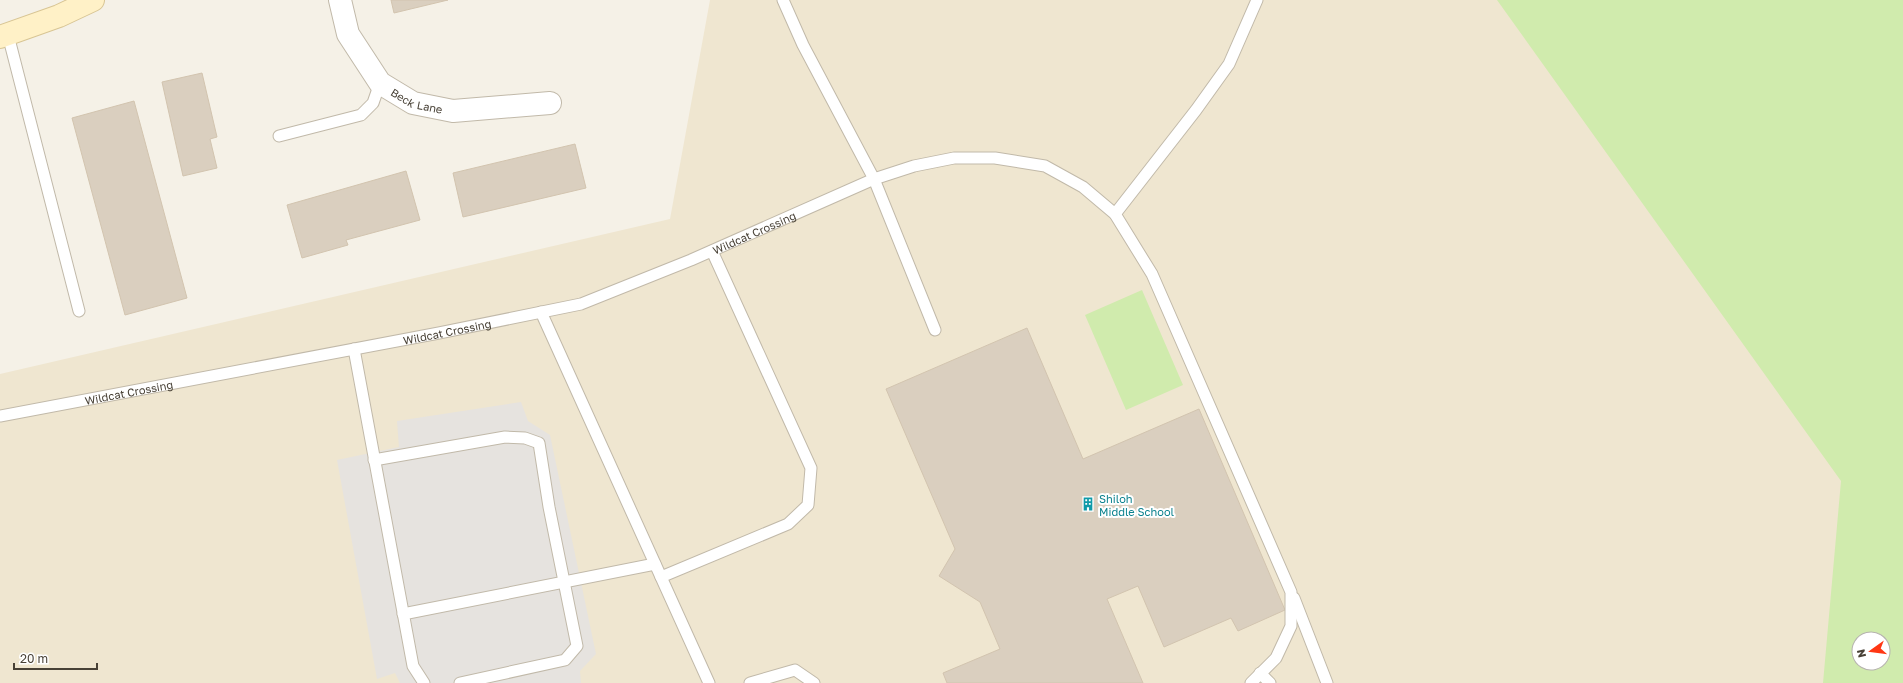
<svg xmlns="http://www.w3.org/2000/svg" width="1903" height="683" font-family="'Golos Text',sans-serif">
  <rect width="100%" height="100%" fill="#f5f1e7"/>
  <path fill="#efe6d0" fill-rule="evenodd" d="M 710,0 L 1903,0 L 1903,683 L 0,683 L 0,374 L 670,219 ZM 1859,639 L 1883,639 L 1883,663 L 1859,663 Z"/>
  <path fill="#d0ebad" fill-rule="evenodd" d="M 1497,0 L 1903,0 L 1903,683 L 1823,683 L 1841,481 ZM 1859,639 L 1883,639 L 1883,663 L 1859,663 Z
    M 1142,290 L 1183,385 L 1126,410 L 1085,315 Z"/>
  <path fill="#e6e3df" d="M 521,402 L 528,421 L 550,435 L 596,654 L 580,671 L 581,683 L 400,683 L 395,673 L 377,679 L 337,460 L 399,447 L 397,421 Z"/>
  <path fill="#dacfbf" stroke="#d2c4af" d="M 391,0 L 448,0 L 394,13 Z
    M 202,73 L 217,137 L 210,139 L 217,168 L 183,176 L 162,82 Z
    M 134,101 L 187,298 L 125,315 L 72,118 Z
    M 575,144 L 586,188 L 463,217 L 453,173 Z
    M 406,171 L 420,220 L 346,240 L 348,245 L 302,258 L 287,205 Z
    M 1027,328 L 1083,459 L 1199,409 L 1285,610 L 1238,631 L 1231,618 L 1164,647 L 1138,586 L 1107,599 L 1143,683 L 947,683 L 943,673 L 1000,649 L 980,602 L 939,576 L 955,549 L 886,389 Z"/>
  <g fill="none" stroke-linecap="round" stroke-linejoin="round">
    <g stroke="#c1b9a9" stroke-width="13">
      <g id="service">
        <path d="M 783,0 L 803,45 L 874,179 L 935,330"/>
        <path d="M 8,35 L 79,311"/>
        <path d="M 279,136 L 361,115 L 373,103 L 380,83"/>
        <path d="M 1115,214 L 1196,110 L 1229,64 L 1257,0"/>
        <path d="M 541,312 L 709,683"/>
        <path d="M 354,349 L 413,666 L 424,683"/>
        <path id="s1" d="M 0,416 L 439,333 L 581,304 L 691,260 L 874,179 L 914,166 L 954,158 L 995,158 L 1045,166 L 1083,187 L 1115,214 L 1152,274 L 1291,592 L 1291,626 L 1276,658 L 1251,683"/>
        <path d="M 374,460 L 505,437 L 525,438 L 539,443 L 549,507 L 577,646 L 565,660 L 460,683"/>
        <path d="M 661,577 L 788,524 L 808,505 L 811,468 L 712,251"/>
        <path d="M 1294,598 L 1327,683"/>
        <path d="M 403,614 L 655,564"/>
        <path d="M 1260,673 L 1270,683"/>
        <path d="M 750,683 L 795,670 L 814,683"/>
      </g>
    </g>
    <g stroke="#c1b9a9" stroke-width="24">
      <g id="minor">
        <path id="s2" d="M 340,0 L 348,34 L 380,83 L 413,103 L 453,111 L 550,103"/>
      </g>
    </g>
    <g stroke="#d8c594" stroke-width="24">
      <path id="secondary" d="M 0,37 L 59,16 L 93,0"/>
    </g>
    <use href="#service" stroke="#fff" stroke-width="11"/>
    <use href="#minor" stroke="#fff" stroke-width="22"/>
    <use href="#secondary" stroke="#fff1c7" stroke-width="22"/>
  </g>
  <defs>
    <g id="building-bare" transform="scale(1.08)"><path d="M-4-6H4V6H1V3H-1V6H-4ZM-2.5-4.3h1.7v1.8h-1.7ZM.8-4.3h1.7v1.8H.8ZM-2.5-1h1.7V.8h-1.7ZM.8-1h1.7V.8H.8Z" fill="#0f9aa8" stroke="#fff" stroke-width="2.5" paint-order="stroke"/></g>
  </defs>
  <g fill-rule="evenodd">
    <use href="#building-bare" x="1088" y="504"/>
  </g>
  <g text-anchor="middle" dominant-baseline="central" stroke-width="4" stroke-linejoin="round" paint-order="stroke">
    <g font-size="11" fill="#484136" stroke="#fff">
      <text stroke="none"><textPath href="#s2" startOffset="135">Beck Lane</textPath></text>
      <text stroke="none"><textPath href="#s1" startOffset="779">Wildcat Crossing</textPath></text>
      <text stroke="none"><textPath href="#s1" startOffset="455">Wildcat Crossing</textPath></text>
      <text stroke="none"><textPath href="#s1" startOffset="131">Wildcat Crossing</textPath></text>
    </g>
    <g font-size="11" fill="#0d838f" stroke="#fff" text-anchor="start">
      <text x="1099" y="498">Shiloh<tspan x="1099" dy="13">Middle School</tspan></text>
    </g>
  </g>
  <g transform="translate(1871 651) rotate(256)"><circle r="19" fill="#ffffff" stroke="#b6b3af"/>
  <path d="M0-3L7 15L0 10L-7 15Z" fill="#ff3714"/>
  <text y="-6" font-size="11" font-weight="bold" text-anchor="middle" fill="#484136">N</text>
  </g>
  <path d="M14 663v6h83v-6" fill="none" stroke="#484136" stroke-width="2"/>
  <text x="20" y="663" font-size="12" fill="#484136" stroke="#ffffff" stroke-width="3" paint-order="stroke">20 m</text>
</svg>
